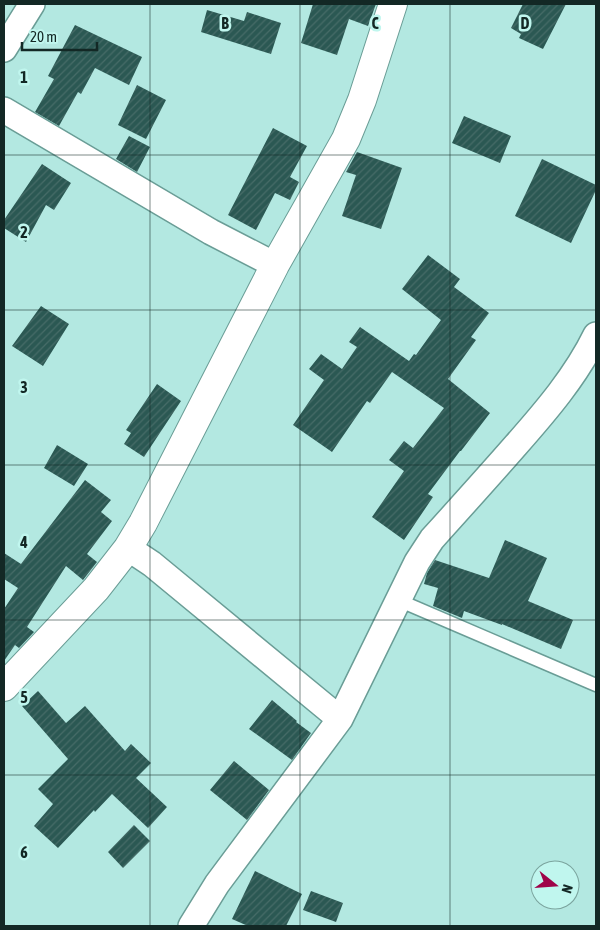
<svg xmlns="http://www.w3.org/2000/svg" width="600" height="930" font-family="'Asap Condensed',sans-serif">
  <defs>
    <pattern id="building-hatch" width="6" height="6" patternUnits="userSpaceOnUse" patternTransform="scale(1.25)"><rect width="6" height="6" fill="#2b5853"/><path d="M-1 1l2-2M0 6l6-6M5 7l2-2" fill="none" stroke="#476c68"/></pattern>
  </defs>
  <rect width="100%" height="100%" fill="#b3e8e1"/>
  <path fill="url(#building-hatch)" d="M 313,4 L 376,4 L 368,26 L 349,19 L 337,55 L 301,43 Z
    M 523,4 L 566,4 L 543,49 L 519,38 L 521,34 L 511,28 Z
    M 207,10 L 244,21 L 247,12 L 281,23 L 271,54 L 201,32 Z
    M 75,25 L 142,57 L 129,85 L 95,68 L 81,94 L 78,92 L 59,126 L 35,112 L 54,79 L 48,76 Z
    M 137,85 L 166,100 L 146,139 L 118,125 Z
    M 464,116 L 511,136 L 500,163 L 452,143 Z
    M 273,128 L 307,146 L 290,177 L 299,182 L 290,200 L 275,193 L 256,230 L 228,215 Z
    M 129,136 L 150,147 L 137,172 L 116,159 Z
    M 357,152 L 402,168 L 381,229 L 342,216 L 356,175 L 346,172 Z
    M 542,159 L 596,185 L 596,190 L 571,243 L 515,216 Z
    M 42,164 L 71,183 L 54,210 L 46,205 L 26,242 L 4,228 L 4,220 Z
    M 428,255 L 460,279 L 454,287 L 489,313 L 471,337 L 476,340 L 448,379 L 490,413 L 461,451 L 460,451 L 428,494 L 433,497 L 404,540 L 372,517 L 404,471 L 389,460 L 404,441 L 413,448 L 444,408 L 392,372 L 370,403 L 367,401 L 332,452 L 293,425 L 324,380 L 309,369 L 321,354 L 342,369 L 357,347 L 349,342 L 360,327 L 409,361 L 414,354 L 416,355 L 441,320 L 402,289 Z
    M 41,306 L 69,324 L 43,366 L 12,346 Z
    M 157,384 L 181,401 L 144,457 L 124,444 L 131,433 L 126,430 Z
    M 57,445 L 88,464 L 74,486 L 44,468 Z
    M 85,480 L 111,500 L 101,512 L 112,521 L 87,554 L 97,562 L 83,580 L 66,566 L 27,627 L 34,632 L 19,648 L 15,645 L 4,661 L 4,609 L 18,588 L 4,579 L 4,553 L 21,564 Z
    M 505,540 L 547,558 L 528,601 L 573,620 L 561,649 L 502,624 L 502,625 L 464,611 L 462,618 L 433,606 L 438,588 L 424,584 L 427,573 L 435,560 L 489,578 Z
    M 38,691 L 66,723 L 85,706 L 125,751 L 131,744 L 151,763 L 136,778 L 167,807 L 148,828 L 112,794 L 95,812 L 94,810 L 58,848 L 34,826 L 53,804 L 38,789 L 68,759 L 22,706 Z
    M 272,700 L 297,721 L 296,722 L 311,733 L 292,760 L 249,729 Z
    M 234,761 L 269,790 L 247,820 L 210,790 Z
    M 134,825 L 150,841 L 123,868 L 108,852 Z
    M 255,871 L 302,894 L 286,926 L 248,926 L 232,919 Z
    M 311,891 L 343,903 L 336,922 L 303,910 Z"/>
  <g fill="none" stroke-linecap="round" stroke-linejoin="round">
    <g stroke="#6a9d96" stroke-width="15">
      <path id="service" d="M 398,600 L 596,685"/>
    </g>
    <g stroke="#6a9d96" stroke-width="28">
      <path id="minor" d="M 4,49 L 32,4
        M 4,110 L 211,232 L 275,265
        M 128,548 L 152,564 L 340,719
        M 191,926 L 217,884 L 340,719 L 417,562 L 432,539 C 460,508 488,477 516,445 C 546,411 576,376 596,335"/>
    </g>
    <g stroke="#6a9d96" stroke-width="30">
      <path id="tertiary" d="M 4,687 L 96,589 L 128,548 L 143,523 L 275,265 L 346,139 L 362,100 L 393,4"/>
    </g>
    <use href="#service" stroke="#fff" stroke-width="12"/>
    <use href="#minor" stroke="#fff" stroke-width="25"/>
    <use href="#tertiary" stroke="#fff" stroke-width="28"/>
  </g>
  <path fill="none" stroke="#132825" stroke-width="1" stroke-opacity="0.55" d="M 150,4 L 150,926M 300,4 L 300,926M 450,4 L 450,926M 4,155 L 596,155M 4,310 L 596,310M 4,465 L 596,465M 4,620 L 596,620M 4,775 L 596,775"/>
  <g font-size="16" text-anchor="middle" font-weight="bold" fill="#132825" stroke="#c0f6ee" stroke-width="5" stroke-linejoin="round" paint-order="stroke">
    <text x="225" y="29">B</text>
    <text x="375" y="29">C</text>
    <text x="525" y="29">D</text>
    <text x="24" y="83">1</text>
    <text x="24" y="238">2</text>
    <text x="24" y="393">3</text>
    <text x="24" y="548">4</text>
    <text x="24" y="703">5</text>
    <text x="24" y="858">6</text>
  </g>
  <rect width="600" height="930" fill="none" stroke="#132825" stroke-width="10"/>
  <g transform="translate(555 885) rotate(107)"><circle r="24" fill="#c0f6ee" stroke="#7ba49e"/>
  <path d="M0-4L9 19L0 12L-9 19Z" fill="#9f0348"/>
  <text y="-8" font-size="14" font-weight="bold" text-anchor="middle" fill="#132825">N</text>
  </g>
  <path d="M22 42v8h75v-8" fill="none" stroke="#132825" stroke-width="2.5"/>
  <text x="30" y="42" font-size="15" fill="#132825" stroke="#c0f6ee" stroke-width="4" paint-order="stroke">20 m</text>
</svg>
